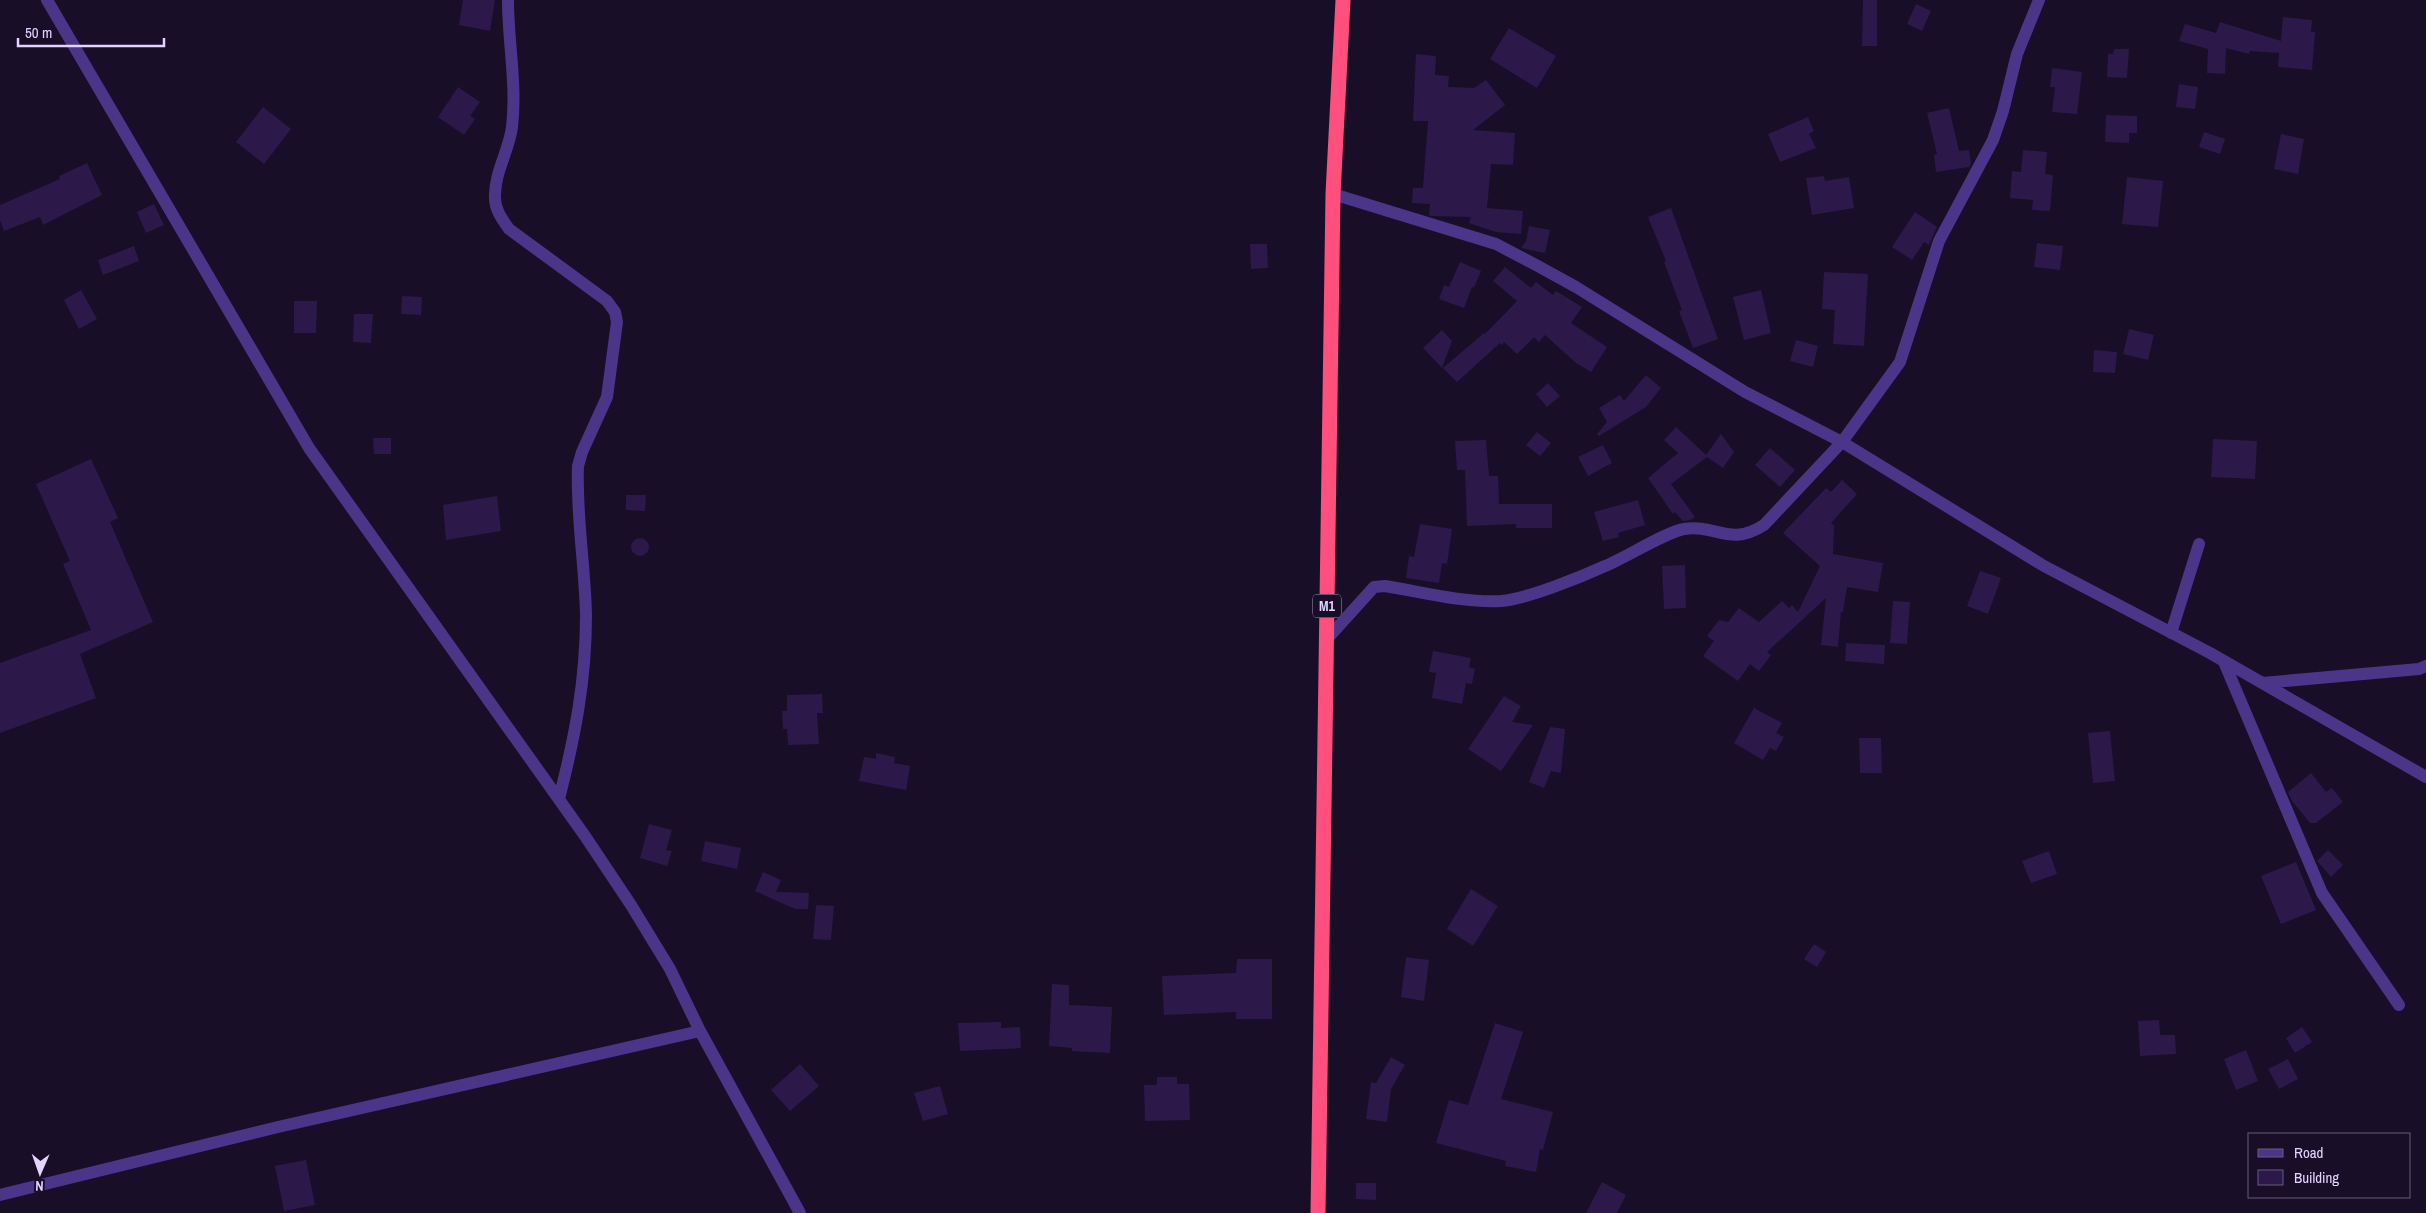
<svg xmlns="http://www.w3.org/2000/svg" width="2426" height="1213" font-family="'Archivo Narrow',sans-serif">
  <rect width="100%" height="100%" fill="#180e27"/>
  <path fill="#2d184a" d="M 463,0 L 495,0 L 490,31 L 459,25 Z
    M 1863,0 L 1877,0 L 1877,46 L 1862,46 Z
    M 1916,4 L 1931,11 L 1922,31 L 1907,24 Z
    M 2283,17 L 2312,20 L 2311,32 L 2315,32 L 2312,70 L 2278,67 L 2279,53 L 2250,51 L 2249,54 L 2226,48 L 2225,74 L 2207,73 L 2208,49 L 2179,41 L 2185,24 L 2216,33 L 2220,22 L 2281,41 Z
    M 1509,28 L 1556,56 L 1537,88 L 1490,59 Z
    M 2114,49 L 2129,49 L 2127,78 L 2107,77 L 2108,54 L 2113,54 Z
    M 1416,54 L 1436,56 L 1435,75 L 1449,76 L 1448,87 L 1474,88 L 1486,80 L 1505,105 L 1473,130 L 1515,133 L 1513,165 L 1491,164 L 1487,208 L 1523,211 L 1521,234 L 1496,232 L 1469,223 L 1471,217 L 1431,216 L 1429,215 L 1430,204 L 1412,203 L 1413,188 L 1423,188 L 1428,121 L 1413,121 Z
    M 2052,68 L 2082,72 L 2077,114 L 2052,112 L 2055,87 L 2050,87 Z
    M 2179,84 L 2198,87 L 2195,109 L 2176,107 Z
    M 458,87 L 480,102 L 470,116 L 475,119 L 464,135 L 438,117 Z
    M 263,107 L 291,129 L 264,164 L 236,142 Z
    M 1949,108 L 1959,151 L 1969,150 L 1971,164 L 1969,167 L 1936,172 L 1934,155 L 1937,154 L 1927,113 Z
    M 2106,115 L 2137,116 L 2137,133 L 2129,133 L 2129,143 L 2105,142 Z
    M 1808,117 L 1814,131 L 1809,134 L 1816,148 L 1780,162 L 1768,134 Z
    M 2204,132 L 2225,139 L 2220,154 L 2199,147 Z
    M 2281,134 L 2304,139 L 2298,174 L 2274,169 Z
    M 2023,150 L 2047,152 L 2045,174 L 2053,175 L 2050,211 L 2032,210 L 2033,200 L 2010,198 L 2012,171 L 2021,172 Z
    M 87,163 L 102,195 L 43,225 L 40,217 L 4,231 L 0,220 L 0,205 L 60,179 L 59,176 Z
    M 1824,176 L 1825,181 L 1849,177 L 1854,208 L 1812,215 L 1806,178 Z
    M 2127,177 L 2163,181 L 2158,227 L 2122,224 Z
    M 154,204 L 164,225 L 146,233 L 137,212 Z
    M 1671,208 L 1718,339 L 1693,348 L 1679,311 L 1682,310 L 1664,262 L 1666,261 L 1648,217 Z
    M 1915,212 L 1937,227 L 1929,245 L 1924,242 L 1912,260 L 1892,247 Z
    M 1529,226 L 1550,230 L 1545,253 L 1521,248 L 1526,241 Z
    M 2037,243 L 2063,246 L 2060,270 L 2034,267 Z
    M 1250,244 L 1267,244 L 1268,268 L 1251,269 Z
    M 134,246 L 139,261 L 103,275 L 98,260 Z
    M 1460,262 L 1481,271 L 1474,288 L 1472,287 L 1464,308 L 1439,299 L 1444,285 L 1449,287 Z
    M 1505,267 L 1531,288 L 1536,282 L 1553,295 L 1556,291 L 1582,307 L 1571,323 L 1607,347 L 1591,372 L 1576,363 L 1545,335 L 1539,342 L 1534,337 L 1517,354 L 1504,342 L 1502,345 L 1500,343 L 1457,382 L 1443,368 L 1484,333 L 1485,334 L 1517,301 L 1493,281 Z
    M 1824,272 L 1868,274 L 1864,346 L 1833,344 L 1835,310 L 1822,309 Z
    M 81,290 L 97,319 L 79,329 L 64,300 Z
    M 1761,290 L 1771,333 L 1744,340 L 1733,297 Z
    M 402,296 L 422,297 L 421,315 L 401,314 Z
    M 294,301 L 317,301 L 316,333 L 294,333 Z
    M 354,314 L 373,314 L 371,343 L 353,342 Z
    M 2129,329 L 2154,335 L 2148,360 L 2123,354 Z
    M 1442,330 L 1452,341 L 1442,368 L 1423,348 Z
    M 1796,340 L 1818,346 L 1813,367 L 1790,361 Z
    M 2094,350 L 2117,352 L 2115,373 L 2093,372 Z
    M 1646,375 L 1661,388 L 1646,407 L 1599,436 L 1597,434 L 1607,422 L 1599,408 L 1620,395 L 1624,401 Z
    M 1548,383 L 1560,396 L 1547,407 L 1536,394 Z
    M 1676,427 L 1706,455 L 1721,434 L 1734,452 L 1723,468 L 1707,457 L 1671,484 L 1695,517 L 1690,520 L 1683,521 L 1675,512 L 1673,514 L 1648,478 L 1678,453 L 1664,440 Z
    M 1537,432 L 1551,443 L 1540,456 L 1526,445 Z
    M 373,438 L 391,438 L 391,454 L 374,454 Z
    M 2213,439 L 2257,441 L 2255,479 L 2211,477 Z
    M 1486,440 L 1489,476 L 1498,476 L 1499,504 L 1552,504 L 1552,528 L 1516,528 L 1516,524 L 1467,526 L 1465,470 L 1457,470 L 1455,441 Z
    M 1603,445 L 1612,463 L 1588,476 L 1578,457 Z
    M 1770,448 L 1795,470 L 1780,487 L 1755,465 Z
    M 91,459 L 118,518 L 110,522 L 153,622 L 80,654 L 96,698 L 0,733 L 0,663 L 91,630 L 63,564 L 70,561 L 36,484 Z
    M 1842,480 L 1857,494 L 1831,523 L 1834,526 L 1833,554 L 1883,563 L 1878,592 L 1847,587 L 1843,612 L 1841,612 L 1838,647 L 1821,645 L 1826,598 L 1767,652 L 1771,655 L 1759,671 L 1750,664 L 1738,681 L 1703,656 L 1714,641 L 1707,636 L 1719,620 L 1728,622 L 1739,608 L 1759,622 L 1782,601 L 1789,608 L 1792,605 L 1798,612 L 1820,566 L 1783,533 L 1826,488 L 1831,492 Z
    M 626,495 L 646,495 L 645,511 L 626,510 Z
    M 497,496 L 501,531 L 446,540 L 443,505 Z
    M 1638,500 L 1645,525 L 1618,533 L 1619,537 L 1603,541 L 1594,512 Z
    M 1420,524 L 1452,529 L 1447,564 L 1442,563 L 1439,583 L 1406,578 L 1409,556 L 1414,557 Z
    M631 547a9 9 0 1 1 18 0a9 9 0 1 1-18 0Z
    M 1685,565 L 1686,608 L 1664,609 L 1662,566 Z
    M 1980,571 L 2001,578 L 1988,614 L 1967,606 Z
    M 1893,601 L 1910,602 L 1907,644 L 1890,643 Z
    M 1846,643 L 1885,645 L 1884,664 L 1845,661 Z
    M 1433,651 L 1471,658 L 1469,667 L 1475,669 L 1472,684 L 1466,683 L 1462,704 L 1432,698 L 1436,673 L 1429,672 Z
    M 822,694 L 823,713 L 817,713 L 819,744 L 788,745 L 787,729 L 783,729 L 782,711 L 787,711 L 787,695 Z
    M 1504,696 L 1521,706 L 1512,722 L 1533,725 L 1501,771 L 1468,749 Z
    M 1754,708 L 1782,723 L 1776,733 L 1784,737 L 1776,751 L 1770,748 L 1763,760 L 1734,743 Z
    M 1550,727 L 1565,729 L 1561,773 L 1551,771 L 1544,788 L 1529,782 Z
    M 2110,731 L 2115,781 L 2093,783 L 2088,733 Z
    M 1859,738 L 1881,738 L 1882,773 L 1860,773 Z
    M 876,753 L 895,757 L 894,763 L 910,766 L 906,790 L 859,781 L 864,757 L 876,759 Z
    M 2311,773 L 2326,792 L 2332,788 L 2343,802 L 2316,823 L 2310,823 L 2292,801 L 2288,792 Z
    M 649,824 L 672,830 L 666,850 L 672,851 L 667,866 L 640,858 Z
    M 705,841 L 741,848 L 737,869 L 701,861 Z
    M 2328,850 L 2343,865 L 2331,877 L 2317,861 Z
    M 2049,851 L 2057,874 L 2031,883 L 2022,861 Z
    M 2296,862 L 2316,910 L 2281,924 L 2261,876 Z
    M 763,872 L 781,880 L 776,892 L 809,893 L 808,909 L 795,909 L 755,891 Z
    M 1471,889 L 1498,906 L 1473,946 L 1447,929 Z
    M 816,905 L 834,906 L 831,940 L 813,939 Z
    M 1814,944 L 1826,952 L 1817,967 L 1804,959 Z
    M 1406,957 L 1429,960 L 1424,1001 L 1401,997 Z
    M 1237,959 L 1272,959 L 1272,1019 L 1236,1019 L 1236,1012 L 1164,1015 L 1162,976 L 1236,973 Z
    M 1052,984 L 1069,985 L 1069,1005 L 1112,1007 L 1110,1053 L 1072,1051 L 1072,1048 L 1049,1046 Z
    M 2159,1020 L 2160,1035 L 2175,1035 L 2176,1054 L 2140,1056 L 2138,1021 Z
    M 1001,1022 L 1001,1028 L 1020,1027 L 1021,1048 L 960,1051 L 958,1023 Z
    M 1495,1023 L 1523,1032 L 1501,1099 L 1553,1112 L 1543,1150 L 1540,1149 L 1536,1172 L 1505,1166 L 1506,1161 L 1436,1143 L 1449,1100 L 1468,1105 Z
    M 2302,1027 L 2312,1042 L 2295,1053 L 2286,1038 Z
    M 2246,1050 L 2258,1081 L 2236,1090 L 2224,1059 Z
    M 1391,1057 L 1405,1065 L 1391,1089 L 1387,1122 L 1366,1119 L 1371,1082 L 1376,1083 Z
    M 2288,1059 L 2298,1079 L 2279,1089 L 2268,1069 Z
    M 800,1064 L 819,1086 L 790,1111 L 771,1090 Z
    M 1157,1077 L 1177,1077 L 1177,1084 L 1189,1084 L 1190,1120 L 1145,1121 L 1144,1085 L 1157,1085 Z
    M 940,1086 L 948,1114 L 923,1121 L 914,1093 Z
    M 306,1160 L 315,1205 L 284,1211 L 275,1166 Z
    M 1602,1182 L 1626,1195 L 1617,1213 L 1586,1213 Z
    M 1356,1183 L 1376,1183 L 1376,1200 L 1356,1199 Z"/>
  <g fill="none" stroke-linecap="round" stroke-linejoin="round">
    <path stroke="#4b3589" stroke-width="12" d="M 47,0 L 309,448 L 585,836 L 631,905 L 670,969 L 700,1031 L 800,1213
      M 508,0 C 508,42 517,85 512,127 C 509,151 494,173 495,198 C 495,210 502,219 509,229 L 607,301 L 615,312 L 617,322 L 607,397 L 582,452 L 578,466 C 576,515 585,566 586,615 C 586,681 575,736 559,799
      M 1333,194 L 1496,244 L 1536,265 L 1576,287 L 1745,392 L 1842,442 L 2044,566 L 2210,653 L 2426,777
      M 2171,633 L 2199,544
      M 1327,639 L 1374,587 L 1385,586 C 1423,592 1463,603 1501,601 C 1527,599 1581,577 1605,566 C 1625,558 1666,532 1684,529 C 1716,524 1730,547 1764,525 L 1842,442 L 1900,362 L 1939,241 L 1993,140 L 2003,111 L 2017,54 L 2039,0
      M 2224,662 L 2322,893 L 2399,1005
      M 2262,683 L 2419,669 L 2426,666
      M 0,1195 L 278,1127 L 700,1031"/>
    <path stroke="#ff4f7c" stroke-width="15" d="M 1318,1213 L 1333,194 L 1343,0"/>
  </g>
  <g text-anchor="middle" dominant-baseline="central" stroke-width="4.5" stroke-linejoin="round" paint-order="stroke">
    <rect fill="#180e27" stroke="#a599be" stroke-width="1" x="1313" y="594.5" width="28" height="23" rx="4"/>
    <g font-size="14" font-weight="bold" fill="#e2d4ff">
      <text x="1327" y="606">M1</text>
    </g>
  </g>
  <rect x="2248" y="1133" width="162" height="65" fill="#180e27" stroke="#695d7d"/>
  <rect x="2258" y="1149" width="25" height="8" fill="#4b3589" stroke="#695d7d"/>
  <text x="2294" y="1158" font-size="15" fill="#e2d4ff">Road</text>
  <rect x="2258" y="1170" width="25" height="15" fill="#2d184a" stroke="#695d7d"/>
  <text x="2294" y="1183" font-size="15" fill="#e2d4ff">Building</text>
  <g transform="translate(40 1173) rotate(182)" stroke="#180e27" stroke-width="4" paint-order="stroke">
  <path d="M0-4L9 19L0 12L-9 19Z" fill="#e2d4ff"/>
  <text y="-8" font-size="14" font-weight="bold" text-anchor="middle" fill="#e2d4ff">N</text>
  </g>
  <path d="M18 38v8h146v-8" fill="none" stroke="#e2d4ff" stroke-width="2.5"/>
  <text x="25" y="38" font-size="15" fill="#e2d4ff" stroke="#180e27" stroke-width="4" paint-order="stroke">50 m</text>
</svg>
